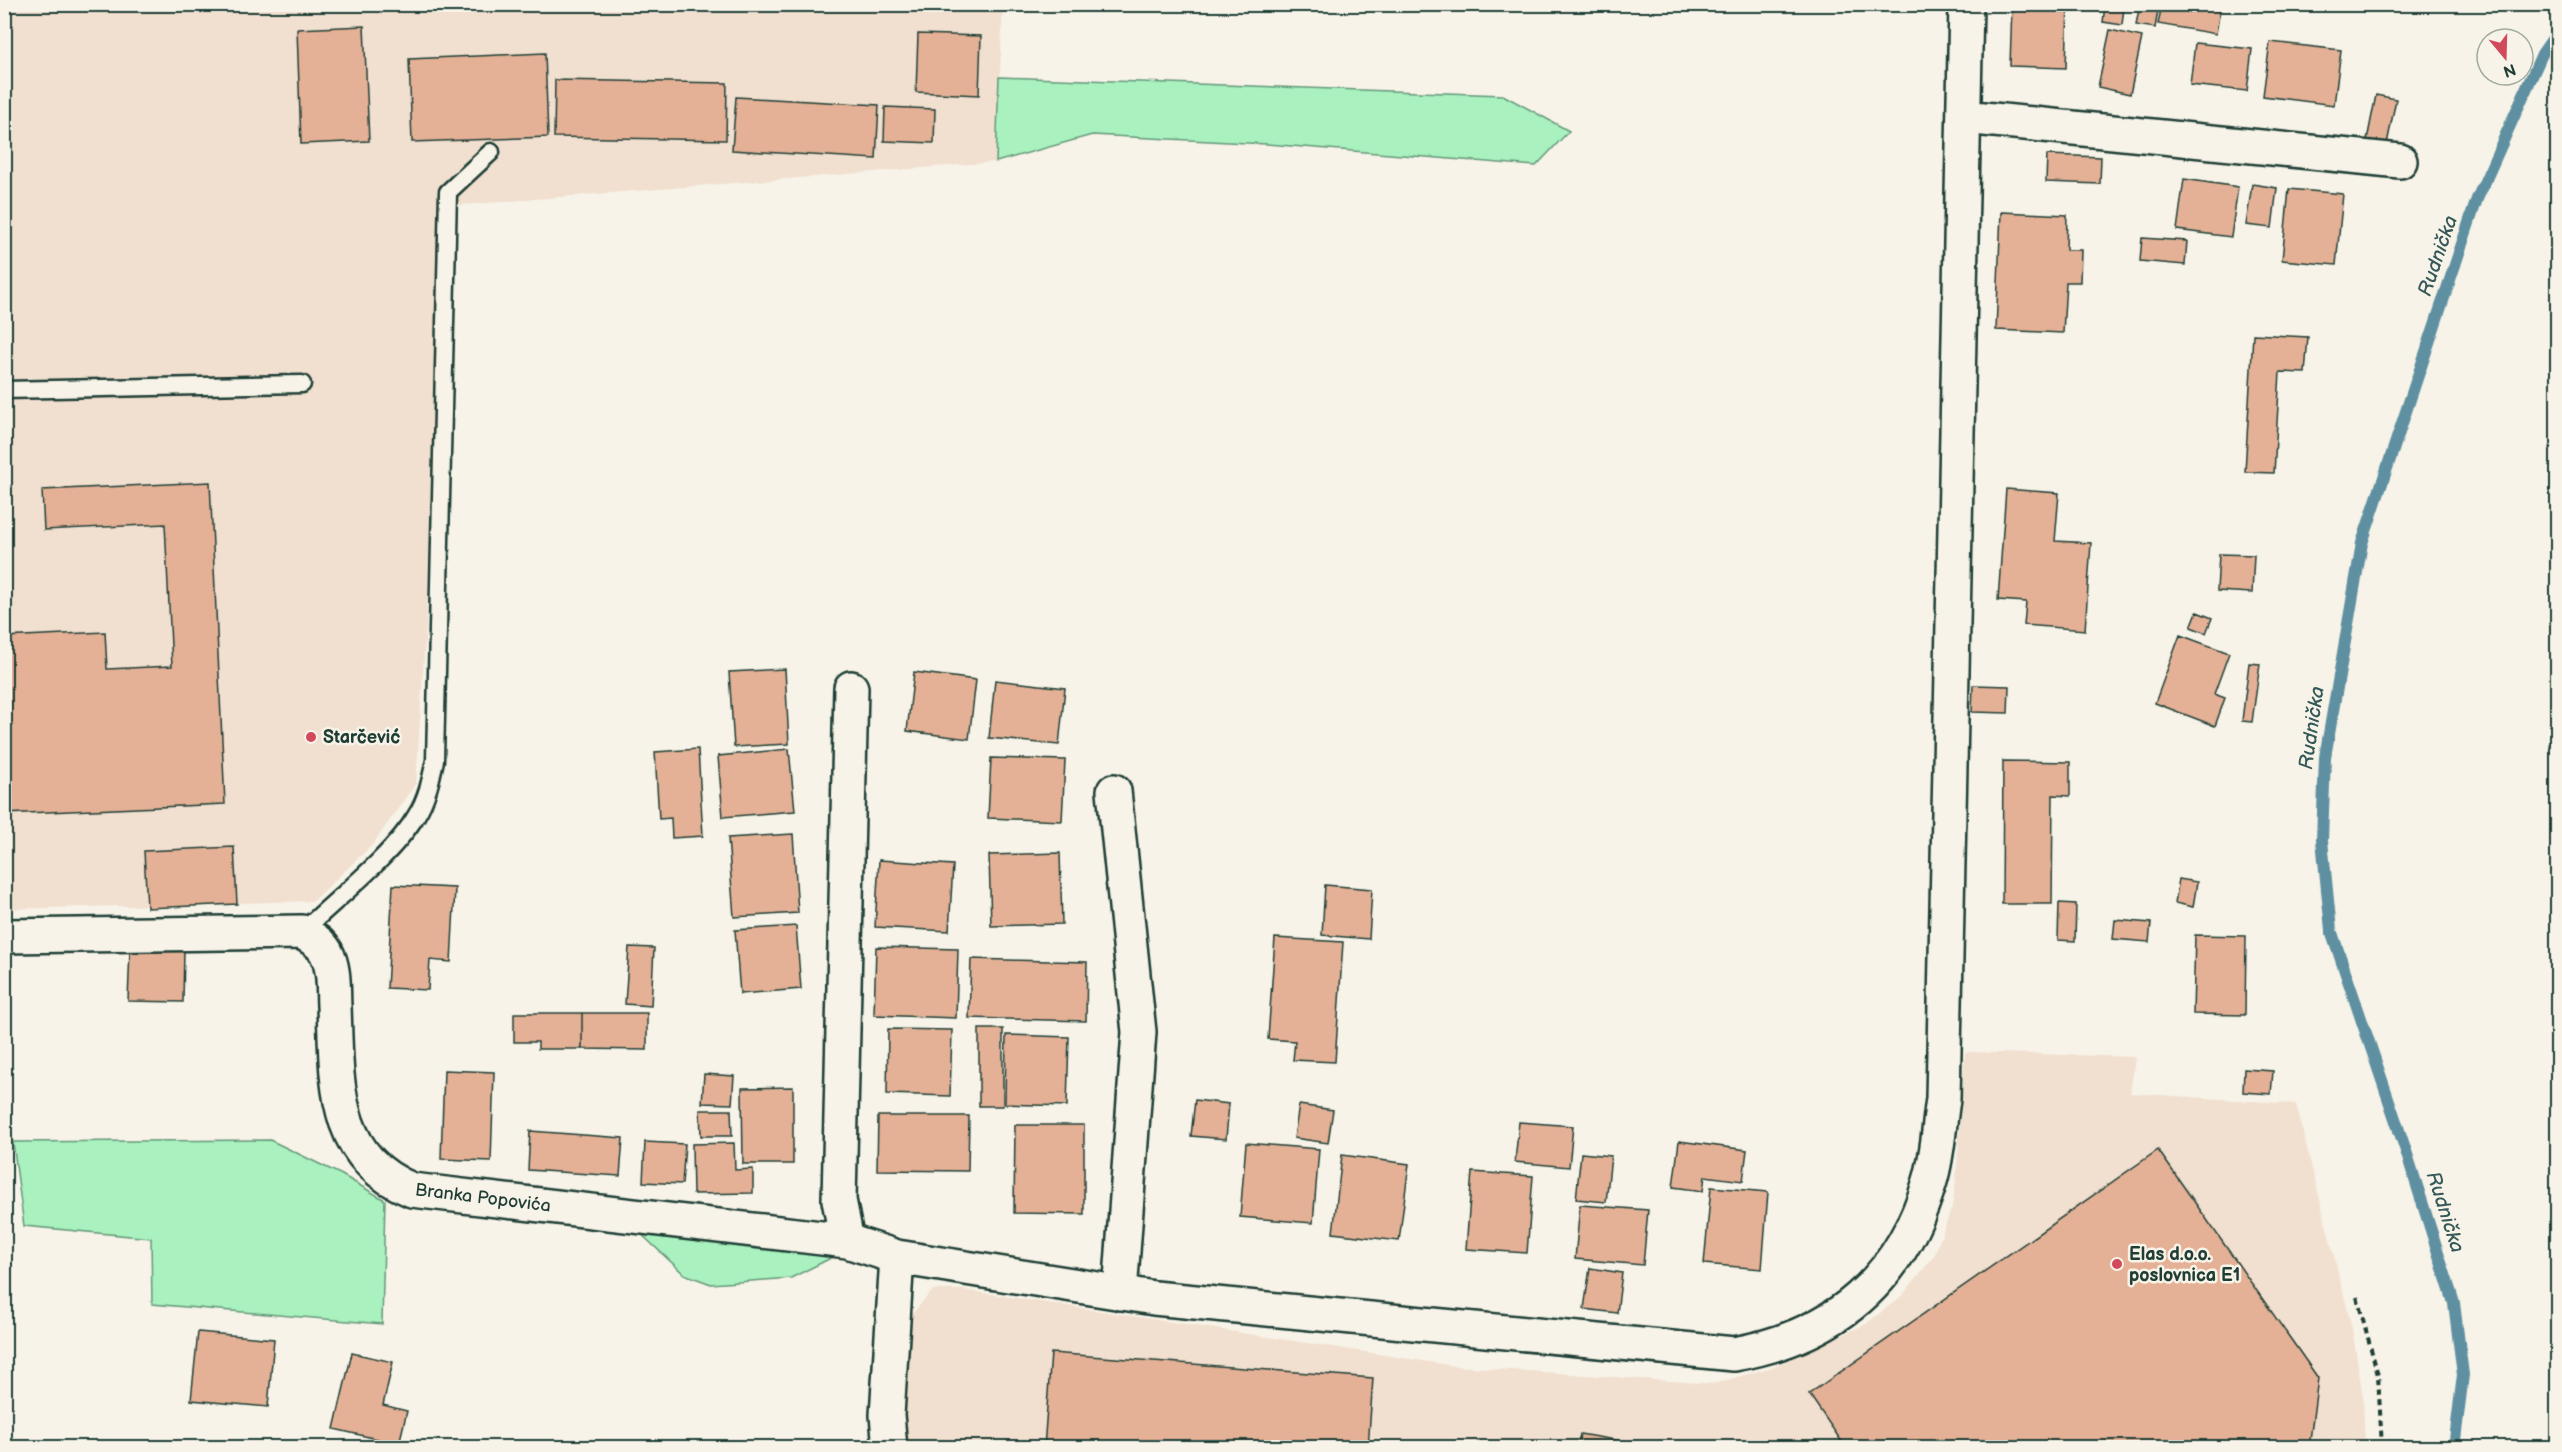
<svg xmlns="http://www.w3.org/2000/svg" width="2562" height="1452" font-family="'Balsamiq Sans',sans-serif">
  <rect width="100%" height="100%" fill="#f7f3e8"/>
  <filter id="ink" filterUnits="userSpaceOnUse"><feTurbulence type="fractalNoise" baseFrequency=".0167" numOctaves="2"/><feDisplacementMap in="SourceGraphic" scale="12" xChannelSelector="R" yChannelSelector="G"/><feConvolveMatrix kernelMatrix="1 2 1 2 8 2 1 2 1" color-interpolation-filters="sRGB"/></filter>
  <g filter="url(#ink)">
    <path fill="#f1dfcf" d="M 4,5 L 1003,5 L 996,162 L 449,206 L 443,352 L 416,783 L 373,844 L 313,901 L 5,909 Z
      M 1965,1052 L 2135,1057 L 2130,1093 L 2296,1104 L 2352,1328 L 2363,1397 L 2365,1448 L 906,1448 L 900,1397 L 906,1321 L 933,1290 L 964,1290 L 1455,1366 L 1713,1384 L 1773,1367 L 1866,1324 L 1902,1296 L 1934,1256 L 1952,1207 L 1956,1181 Z"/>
    <path fill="#a9f1be" stroke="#649779" stroke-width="1.5" d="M 999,77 L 1503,95 L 1569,131 L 1536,166 L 1267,144 L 1092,135 L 996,162 Z
      M 270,1140 L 342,1175 L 385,1200 L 382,1324 L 152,1304 L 151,1238 L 24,1226 L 13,1142 Z
      M 639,1232 L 845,1251 L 791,1278 L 711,1284 L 684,1274 Z"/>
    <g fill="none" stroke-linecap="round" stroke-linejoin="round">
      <path stroke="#5f90a1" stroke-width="12" d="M 2454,1448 L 2463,1375 L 2454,1303 L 2405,1148 L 2331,930 L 2322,840 L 2325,757 L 2362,543 L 2477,199 L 2542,54 L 2558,31"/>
    </g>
    <path fill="#e4b196" stroke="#1f3d34" stroke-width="1.5" d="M 2012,4 L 2068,4 L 2066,68 L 2010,66 Z
      M 2140,4 L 2159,4 L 2155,28 L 2136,25 Z
      M 2162,4 L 2221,4 L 2216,34 L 2158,24 Z
      M 2105,5 L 2124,7 L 2122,25 L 2103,22 Z
      M 364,26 L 369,141 L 301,144 L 297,29 Z
      M 2110,30 L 2142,37 L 2130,94 L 2098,87 Z
      M 918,34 L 981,36 L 979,95 L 916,92 Z
      M 2270,42 L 2341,50 L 2334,105 L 2263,96 Z
      M 2195,43 L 2252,49 L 2247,91 L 2190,85 Z
      M 545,53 L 548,137 L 412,142 L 409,59 Z
      M 555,80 L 727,83 L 726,140 L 554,137 Z
      M 2376,95 L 2396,99 L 2387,144 L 2367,140 Z
      M 736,97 L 879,105 L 876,159 L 732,150 Z
      M 885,107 L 935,109 L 934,143 L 884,141 Z
      M 2047,155 L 2101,157 L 2100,184 L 2046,182 Z
      M 2184,179 L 2238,187 L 2231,237 L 2177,230 Z
      M 2252,184 L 2277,188 L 2272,228 L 2246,225 Z
      M 2289,189 L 2343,194 L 2336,265 L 2282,260 Z
      M 2001,212 L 2067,215 L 2066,250 L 2081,250 L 2080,282 L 2066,282 L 2063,333 L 1996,330 Z
      M 2142,238 L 2187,241 L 2185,265 L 2140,261 Z
      M 2253,334 L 2308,337 L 2305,373 L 2280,372 L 2274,473 L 2245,472 Z
      M 210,482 L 225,804 L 4,814 L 4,637 L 105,632 L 107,669 L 172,666 L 165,524 L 44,530 L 42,490 Z
      M 2006,489 L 2059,493 L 2055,541 L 2091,543 L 2085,630 L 2024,625 L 2026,602 L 1998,600 Z
      M 2219,554 L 2254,555 L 2252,593 L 2217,591 Z
      M 2197,612 L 2212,618 L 2206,633 L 2191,627 Z
      M 2180,635 L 2229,653 L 2214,694 L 2225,698 L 2215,726 L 2155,703 Z
      M 2249,663 L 2260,664 L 2252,722 L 2242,721 Z
      M 785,669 L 789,744 L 734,747 L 729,672 Z
      M 914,672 L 976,680 L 969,739 L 907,731 Z
      M 995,680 L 1065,688 L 1059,745 L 989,738 Z
      M 1973,685 L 2009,686 L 2008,713 L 1972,712 Z
      M 698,749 L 703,836 L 672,838 L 671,818 L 659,819 L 655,752 Z
      M 789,749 L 795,811 L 723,817 L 718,756 Z
      M 991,758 L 1065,760 L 1062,821 L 988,818 Z
      M 2003,761 L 2070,762 L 2070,796 L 2053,795 L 2052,904 L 2002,904 Z
      M 793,834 L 798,913 L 734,917 L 728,838 Z
      M 234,847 L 237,904 L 147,908 L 144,851 Z
      M 1060,853 L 1062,924 L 991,926 L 989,855 Z
      M 879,860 L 953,865 L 949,931 L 875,927 Z
      M 2179,879 L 2197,882 L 2193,907 L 2175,903 Z
      M 393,885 L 455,888 L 451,962 L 430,960 L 428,990 L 387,988 Z
      M 1325,885 L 1372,889 L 1369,939 L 1322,935 Z
      M 2059,903 L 2076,904 L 2075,941 L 2058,940 Z
      M 2115,920 L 2151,923 L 2149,942 L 2113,939 Z
      M 796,926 L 801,989 L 740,994 L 735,930 Z
      M 2195,935 L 2246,936 L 2245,1015 L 2193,1014 Z
      M 1275,938 L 1343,942 L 1335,1062 L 1293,1060 L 1295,1041 L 1268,1039 Z
      M 629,947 L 654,948 L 651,1006 L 625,1004 Z
      M 876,947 L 958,949 L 956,1018 L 874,1015 Z
      M 130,949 L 184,950 L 183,1002 L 128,1001 Z
      M 971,959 L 1087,962 L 1086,1021 L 969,1018 Z
      M 514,1013 L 582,1013 L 582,1049 L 538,1049 L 538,1042 L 514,1042 Z
      M 582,1013 L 647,1013 L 647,1050 L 582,1049 Z
      M 888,1029 L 952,1030 L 950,1096 L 887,1094 Z
      M 979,1029 L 1003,1029 L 1003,1106 L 979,1106 Z
      M 1006,1035 L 1069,1037 L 1067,1106 L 1005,1104 Z
      M 2244,1069 L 2273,1071 L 2271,1094 L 2243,1092 Z
      M 444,1070 L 494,1072 L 491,1161 L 441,1159 Z
      M 704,1074 L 734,1076 L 732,1104 L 702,1103 Z
      M 793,1087 L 793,1164 L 743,1164 L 742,1088 Z
      M 1195,1100 L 1229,1104 L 1226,1139 L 1191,1136 Z
      M 1299,1105 L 1333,1110 L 1328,1143 L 1294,1138 Z
      M 700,1110 L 731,1110 L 732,1136 L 701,1136 Z
      M 878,1116 L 969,1116 L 968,1171 L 877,1170 Z
      M 1519,1122 L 1573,1126 L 1569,1167 L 1515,1162 Z
      M 1015,1125 L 1084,1125 L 1084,1214 L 1014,1213 Z
      M 530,1131 L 623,1138 L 620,1176 L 528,1170 Z
      M 1679,1141 L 1747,1150 L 1743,1181 L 1705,1176 L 1703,1191 L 1673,1187 Z
      M 645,1142 L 685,1144 L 682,1184 L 643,1182 Z
      M 734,1143 L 735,1170 L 753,1169 L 753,1193 L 693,1194 L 692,1144 Z
      M 1246,1143 L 1319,1149 L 1313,1223 L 1240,1217 Z
      M 2158,1150 L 2318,1378 L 2309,1448 L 1846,1448 L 1809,1394 Z
      M 1581,1153 L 1611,1156 L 1606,1202 L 1576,1199 Z
      M 1342,1155 L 1409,1164 L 1399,1241 L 1333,1233 Z
      M 1472,1172 L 1533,1176 L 1527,1253 L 1466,1249 Z
      M 1711,1187 L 1768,1192 L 1762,1269 L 1704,1264 Z
      M 1580,1205 L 1648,1210 L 1643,1265 L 1575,1259 Z
      M 1590,1268 L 1622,1273 L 1617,1313 L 1584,1309 Z
      M 198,1332 L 274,1339 L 268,1407 L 191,1400 Z
      M 352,1353 L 393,1362 L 383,1405 L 407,1411 L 399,1444 L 334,1429 Z
      M 1051,1353 L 1373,1378 L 1368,1448 L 1044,1448 Z
      M 1580,1434 L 1662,1448 L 1577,1448 Z"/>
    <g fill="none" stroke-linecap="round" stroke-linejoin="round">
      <g stroke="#1f3d34" stroke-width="21">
        <path id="lane" d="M 4,390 L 302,384
          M 302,932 C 336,899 392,856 416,816 C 427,799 431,779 435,760 L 448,192 L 491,152"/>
      </g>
      <g stroke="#1f3d34" stroke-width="38">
        <path id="street" d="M 1964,117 L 2400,161
          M 1114,791 L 1139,1032 L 1120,1293
          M 4,936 L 302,932 C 312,938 320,942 326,952 C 335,969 333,988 334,1006 C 337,1080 331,1157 412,1190 L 847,1241 L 897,1257 L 1154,1298 L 1734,1354 C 1835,1336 1901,1280 1930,1181 C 1938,1155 1939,1126 1943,1099 L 1966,4
          M 847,1241 L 839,1200 L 851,688
          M 890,1448 L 887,1415 L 897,1257"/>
      </g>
      <path stroke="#1f3d34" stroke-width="4" stroke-dasharray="6 4.5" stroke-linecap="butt" d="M 2357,1297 L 2378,1375 L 2382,1448
        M 4,1353 L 7,1448"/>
      <use href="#lane" stroke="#f7f3e8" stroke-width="16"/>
      <use href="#street" stroke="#f7f3e8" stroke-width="33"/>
    </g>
  </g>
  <g fill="#d1495b" stroke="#f7f3e8" stroke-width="2">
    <circle cx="311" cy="737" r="6"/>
    <circle cx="2117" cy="1264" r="6"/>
  </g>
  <g text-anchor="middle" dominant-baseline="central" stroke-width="5" stroke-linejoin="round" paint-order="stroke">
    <g font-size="18" font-weight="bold" fill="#1f3d34" stroke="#f7f3e8" text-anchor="start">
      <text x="323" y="737">Starčević</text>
      <text x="2129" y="1254">Elas d.o.o.<tspan x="2129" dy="21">poslovnica E1</tspan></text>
    </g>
    <g font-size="18" fill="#1f3d34" stroke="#f7f3e8">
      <text transform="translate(483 1198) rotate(7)">Branka Popovića</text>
    </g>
    <g font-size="20" font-style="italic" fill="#345958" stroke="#f7f3e8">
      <text transform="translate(2438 256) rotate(-71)">Rudnička</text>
      <text transform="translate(2312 728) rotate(-82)">Rudnička</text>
      <text transform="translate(2445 1212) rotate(72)">Rudnička</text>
    </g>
  </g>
  <rect width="2562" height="1452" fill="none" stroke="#f7f3e8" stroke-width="24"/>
  <rect x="12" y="12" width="2538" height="1428" fill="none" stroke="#1f3d34" stroke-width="2" filter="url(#ink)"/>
  <g transform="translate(2505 57) rotate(161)"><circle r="28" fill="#f7f3e8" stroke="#a1aaa0" stroke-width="1.5"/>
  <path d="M0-4.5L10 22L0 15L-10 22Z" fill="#d1495b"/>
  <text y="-9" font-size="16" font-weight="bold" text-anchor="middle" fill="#1f3d34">N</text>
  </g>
</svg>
